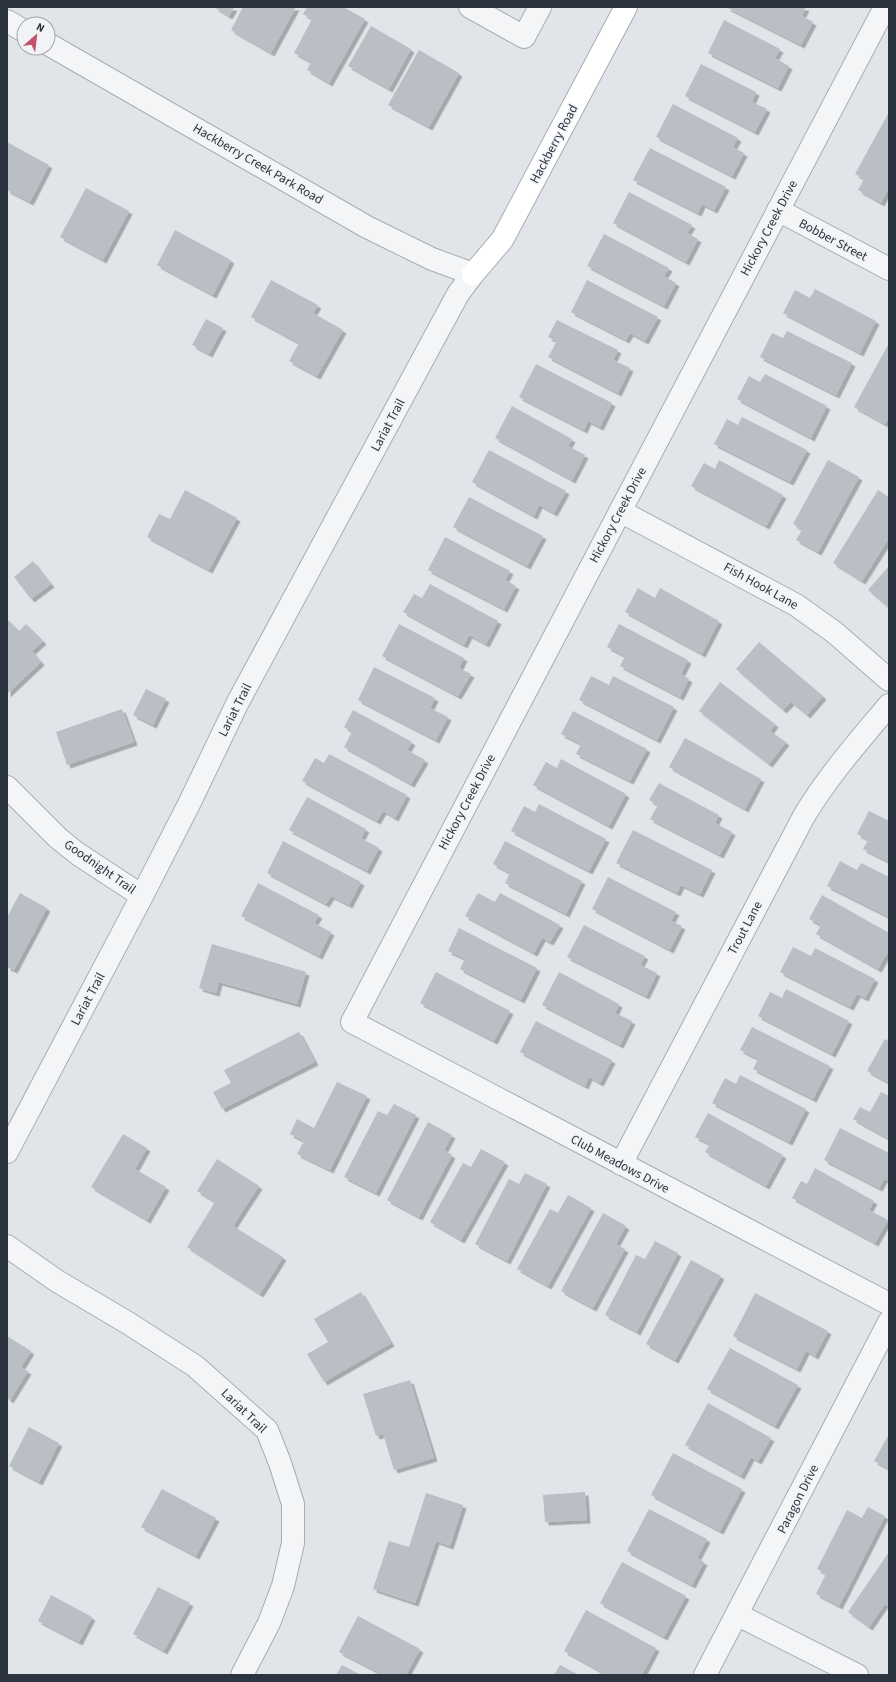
<svg xmlns="http://www.w3.org/2000/svg" width="896" height="1682" font-family="'Source Sans 3',sans-serif">
  <defs>
    <filter id="shadow"><feDropShadow dx="3.5" dy="3.5" stdDeviation="0" flood-color="#0004"/></filter>
  </defs>
  <rect width="100%" height="100%" fill="#e1e5e9"/>
  <path fill="#b9bfc5" filter="url(#shadow)" d="M 214,7 L 234,7 L 229,16 Z
    M 243,7 L 296,7 L 271,53 L 231,30 Z
    M 307,7 L 343,7 L 365,19 L 329,83 L 307,70 L 311,62 L 294,53 L 312,19 L 303,14 Z
    M 726,7 L 806,7 L 802,16 L 813,22 L 801,45 Z
    M 724,20 L 780,49 L 775,58 L 789,66 L 778,88 L 708,53 Z
    M 371,26 L 411,49 L 389,89 L 348,66 Z
    M 419,50 L 459,73 L 429,127 L 388,105 Z
    M 701,64 L 756,92 L 752,102 L 767,109 L 755,132 L 685,96 Z
    M 673,104 L 738,138 L 733,147 L 744,153 L 732,176 L 656,137 Z
    M 889,112 L 889,187 L 881,203 L 858,190 L 864,179 L 855,174 Z
    M 7,142 L 49,165 L 30,202 L 7,190 Z
    M 650,148 L 726,187 L 714,210 L 702,204 L 698,213 L 633,180 Z
    M 86,188 L 129,211 L 103,260 L 60,237 Z
    M 629,192 L 692,225 L 687,233 L 698,239 L 686,262 L 613,223 Z
    M 175,230 L 231,260 L 213,295 L 157,265 Z
    M 604,234 L 669,268 L 664,276 L 676,283 L 664,306 L 587,266 Z
    M 271,280 L 318,305 L 313,313 L 343,330 L 317,376 L 289,361 L 299,343 L 251,317 Z
    M 587,280 L 658,317 L 645,341 L 630,333 L 626,340 L 571,312 Z
    M 815,289 L 876,321 L 860,353 L 783,313 L 795,290 L 810,298 Z
    M 206,319 L 223,328 L 209,354 L 192,345 Z
    M 557,320 L 618,350 L 613,360 L 630,368 L 618,393 L 548,357 L 557,341 L 548,337 Z
    M 787,331 L 852,363 L 836,395 L 760,357 L 772,333 L 783,338 Z
    M 889,343 L 889,417 L 885,424 L 854,407 Z
    M 536,364 L 612,403 L 600,427 L 588,421 L 584,430 L 519,397 Z
    M 765,374 L 827,406 L 811,438 L 737,399 L 749,376 L 760,382 Z
    M 512,406 L 572,439 L 568,446 L 585,455 L 572,480 L 495,438 Z
    M 742,417 L 807,450 L 790,482 L 714,444 L 727,419 L 738,425 Z
    M 489,450 L 566,491 L 554,513 L 539,505 L 534,516 L 472,482 Z
    M 719,460 L 783,495 L 766,526 L 691,486 L 704,463 L 715,469 Z
    M 828,460 L 859,477 L 818,552 L 796,540 L 802,530 L 793,524 Z
    M 185,490 L 237,518 L 209,570 L 147,537 L 159,514 L 170,519 Z
    M 878,490 L 889,497 L 889,538 L 862,581 L 833,563 Z
    M 469,497 L 543,536 L 527,566 L 453,527 Z
    M 445,537 L 510,571 L 505,580 L 516,586 L 504,609 L 428,570 Z
    M 33,561 L 51,584 L 31,599 L 14,577 Z
    M 889,566 L 889,608 L 868,590 Z
    M 430,584 L 498,621 L 486,644 L 469,635 L 464,645 L 403,612 L 414,594 L 422,598 Z
    M 638,588 L 655,598 L 660,588 L 719,621 L 702,654 L 625,612 Z
    M 7,619 L 19,631 L 26,624 L 43,641 L 32,651 L 41,662 L 7,694 Z
    M 399,624 L 464,658 L 459,668 L 471,674 L 458,696 L 382,656 Z
    M 619,624 L 688,660 L 681,674 L 689,679 L 680,697 L 620,666 L 625,656 L 607,647 Z
    M 759,642 L 823,696 L 807,715 L 791,702 L 783,710 L 736,669 Z
    M 374,667 L 435,698 L 430,708 L 448,717 L 436,740 L 358,700 Z
    M 591,676 L 609,685 L 613,676 L 674,707 L 657,740 L 579,700 Z
    M 720,682 L 775,724 L 770,731 L 786,742 L 769,764 L 699,711 Z
    M 146,689 L 166,699 L 153,725 L 133,715 Z
    M 122,709 L 134,742 L 67,765 L 56,732 Z
    M 353,710 L 412,742 L 407,750 L 425,760 L 411,784 L 344,747 L 352,732 L 344,727 Z
    M 573,711 L 647,749 L 630,781 L 576,754 L 581,744 L 561,734 Z
    M 685,738 L 761,779 L 745,809 L 669,767 Z
    M 329,754 L 407,795 L 395,818 L 383,811 L 377,821 L 302,781 L 315,758 L 324,763 Z
    M 561,759 L 626,794 L 609,826 L 533,785 L 546,762 L 557,768 Z
    M 659,783 L 719,815 L 715,823 L 732,832 L 720,855 L 650,819 L 658,805 L 649,800 Z
    M 307,797 L 366,829 L 361,838 L 379,848 L 367,871 L 289,830 Z
    M 539,804 L 606,839 L 589,871 L 511,831 L 524,806 L 535,812 Z
    M 869,811 L 889,821 L 889,862 L 863,849 L 868,840 L 857,834 Z
    M 633,830 L 712,870 L 700,894 L 681,885 L 677,893 L 616,863 Z
    M 283,841 L 361,882 L 349,905 L 331,896 L 326,904 L 267,873 Z
    M 505,841 L 582,881 L 566,914 L 505,883 L 510,873 L 493,864 Z
    M 840,861 L 857,870 L 861,863 L 889,877 L 889,917 L 827,886 Z
    M 608,877 L 676,912 L 671,921 L 682,926 L 670,950 L 592,909 Z
    M 258,883 L 319,915 L 314,923 L 331,932 L 319,956 L 241,916 Z
    M 20,893 L 47,908 L 14,970 L 7,967 L 7,917 Z
    M 478,893 L 495,902 L 500,893 L 560,925 L 550,942 L 542,938 L 534,953 L 465,916 Z
    M 822,895 L 889,933 L 889,950 L 878,969 L 816,934 L 821,925 L 809,919 Z
    M 584,925 L 645,956 L 640,965 L 657,973 L 646,996 L 567,957 Z
    M 459,928 L 537,968 L 521,1000 L 460,969 L 465,959 L 448,951 Z
    M 212,944 L 306,972 L 297,1004 L 219,982 L 216,993 L 199,988 Z
    M 793,947 L 811,956 L 815,948 L 875,979 L 865,998 L 857,994 L 850,1007 L 780,972 Z
    M 436,972 L 510,1011 L 494,1041 L 420,1003 Z
    M 559,972 L 619,1004 L 615,1013 L 632,1021 L 620,1045 L 542,1005 Z
    M 786,989 L 849,1021 L 832,1054 L 758,1016 L 770,992 L 782,998 Z
    M 536,1021 L 612,1060 L 600,1083 L 589,1077 L 585,1086 L 520,1052 Z
    M 752,1027 L 830,1066 L 813,1099 L 753,1069 L 758,1059 L 740,1050 Z
    M 299,1032 L 315,1062 L 222,1109 L 213,1092 L 231,1083 L 224,1070 Z
    M 885,1039 L 889,1041 L 889,1083 L 867,1071 Z
    M 740,1075 L 806,1109 L 789,1142 L 712,1103 L 725,1078 L 736,1084 Z
    M 337,1082 L 367,1096 L 330,1170 L 297,1154 L 304,1141 L 290,1134 L 297,1119 L 314,1128 Z
    M 881,1092 L 889,1096 L 889,1139 L 853,1119 L 860,1107 L 870,1112 Z
    M 394,1104 L 416,1115 L 376,1193 L 344,1177 L 378,1111 L 387,1115 Z
    M 708,1113 L 783,1155 L 766,1186 L 705,1152 L 710,1144 L 695,1137 Z
    M 428,1122 L 452,1135 L 444,1150 L 452,1155 L 419,1217 L 387,1200 Z
    M 840,1128 L 889,1153 L 889,1181 L 884,1179 L 879,1188 L 824,1160 Z
    M 123,1134 L 147,1148 L 135,1169 L 166,1187 L 147,1220 L 91,1187 Z
    M 481,1149 L 505,1162 L 461,1240 L 430,1222 L 463,1163 L 471,1167 Z
    M 217,1159 L 259,1186 L 233,1226 L 283,1257 L 260,1294 L 187,1247 L 215,1202 L 197,1191 Z
    M 815,1168 L 874,1201 L 869,1210 L 888,1220 L 875,1243 L 792,1198 L 801,1181 L 807,1184 Z
    M 525,1173 L 547,1184 L 507,1261 L 475,1244 L 509,1179 L 519,1184 Z
    M 568,1195 L 591,1208 L 548,1286 L 517,1269 L 550,1209 L 558,1213 Z
    M 603,1213 L 626,1226 L 616,1244 L 625,1249 L 593,1308 L 561,1291 Z
    M 655,1241 L 678,1253 L 637,1332 L 605,1315 L 636,1255 L 645,1259 Z
    M 691,1260 L 721,1276 L 675,1360 L 646,1344 Z
    M 361,1292 L 391,1343 L 324,1382 L 307,1354 L 328,1342 L 314,1319 Z
    M 755,1293 L 828,1331 L 815,1356 L 806,1351 L 797,1369 L 733,1336 Z
    M 7,1336 L 31,1351 L 21,1367 L 28,1371 L 10,1400 L 7,1398 Z
    M 730,1348 L 798,1385 L 775,1426 L 707,1389 Z
    M 410,1380 L 434,1458 L 394,1470 L 383,1434 L 376,1436 L 363,1394 Z
    M 708,1403 L 771,1438 L 758,1461 L 751,1457 L 741,1476 L 685,1445 Z
    M 29,1427 L 59,1443 L 39,1482 L 9,1466 Z
    M 889,1434 L 889,1469 L 874,1461 Z
    M 673,1453 L 742,1489 L 720,1531 L 651,1495 Z
    M 162,1489 L 216,1518 L 196,1556 L 141,1527 Z
    M 585,1492 L 587,1520 L 545,1522 L 543,1495 Z
    M 426,1493 L 463,1505 L 450,1546 L 436,1541 L 415,1603 L 373,1589 L 389,1541 L 409,1547 Z
    M 868,1507 L 885,1516 L 839,1606 L 816,1594 L 826,1574 L 817,1569 L 847,1510 L 862,1518 Z
    M 649,1509 L 707,1539 L 697,1558 L 704,1562 L 692,1585 L 627,1551 Z
    M 889,1552 L 889,1607 L 885,1604 L 869,1627 L 848,1612 Z
    M 622,1562 L 686,1596 L 664,1637 L 600,1603 Z
    M 158,1587 L 190,1603 L 164,1651 L 133,1634 Z
    M 51,1595 L 92,1617 L 79,1642 L 38,1621 Z
    M 586,1610 L 656,1648 L 642,1675 L 607,1675 L 564,1651 Z
    M 358,1616 L 420,1649 L 406,1675 L 384,1675 L 339,1652 Z
    M 342,1665 L 361,1675 L 336,1675 Z
    M 560,1665 L 579,1675 L 554,1675 Z"/>
  <g fill="none" stroke-linecap="round" stroke-linejoin="round">
    <g stroke="#a7acb3" stroke-width="24">
      <path id="street" d="M 470,7 L 524,37 L 540,7
        M 885,7 L 352,1022 L 889,1304
        M 7,21 L 24,31
        M 778,210 L 889,269
        M 620,511 L 796,605 L 834,632 L 889,680
        M 7,787 L 58,838 L 78,854 L 142,896
        M 7,1152 L 142,896 L 189,804 L 238,702 L 458,294 L 473,274 L 432,259 L 367,227 L 48,44
        M 621,1164 L 804,816 C 828,776 859,741 889,705
        M 7,1246 L 57,1281 L 128,1323 L 195,1366 L 267,1430 L 280,1463 L 293,1504 L 293,1543 L 283,1586 L 269,1623 L 242,1675
        M 738,1615 L 857,1675
        M 705,1675 L 889,1322"/>
    </g>
    <g stroke="#a7acb3" stroke-width="24">
      <path id="secondary" d="M 473,274 L 502,240 L 508,229 L 626,7"/>
    </g>
    <use href="#street" stroke="#f4f5f7" stroke-width="22"/>
    <use href="#secondary" stroke="#fff" stroke-width="22"/>
  </g>
  <g text-anchor="middle" dominant-baseline="central" stroke-width="3" stroke-linejoin="round" paint-order="stroke">
    <g font-size="13" fill="#2b343f" stroke="#f1f3f6">
      <text transform="translate(554 144) rotate(-62)">Hackberry Road</text>
      <text transform="translate(258 164) rotate(30)">Hackberry Creek Park Road</text>
      <text transform="translate(769 228) rotate(-62)">Hickory Creek Drive</text>
      <text transform="translate(833 240) rotate(28)">Bobber Street</text>
      <text transform="translate(388 425) rotate(-62)">Lariat Trail</text>
      <text transform="translate(618 515) rotate(-62)">Hickory Creek Drive</text>
      <text transform="translate(761 586) rotate(29)">Fish Hook Lane</text>
      <text transform="translate(235 710) rotate(-63)">Lariat Trail</text>
      <text transform="translate(467 802) rotate(-62)">Hickory Creek Drive</text>
      <text transform="translate(100 867) rotate(35)">Goodnight Trail</text>
      <text transform="translate(745 928) rotate(-62)">Trout Lane</text>
      <text transform="translate(88 999) rotate(-62)">Lariat Trail</text>
      <text transform="translate(620 1164) rotate(28)">Club Meadows Drive</text>
      <text transform="translate(244 1411) rotate(44)">Lariat Trail</text>
      <text transform="translate(798 1499) rotate(-63)">Paragon Drive</text>
    </g>
  </g>
  <rect width="896" height="1682" fill="none" stroke="#2b343f" stroke-width="16"/>
  <g transform="translate(36 36) rotate(28)"><circle r="19" fill="#f1f3f6" stroke="#a2a7ad"/>
  <path d="M0-3L7 15L0 10L-7 15Z" fill="#c2526d"/>
  <text y="-6" font-size="11" font-weight="bold" text-anchor="middle" fill="#2b343f">N</text>
  </g>
</svg>
